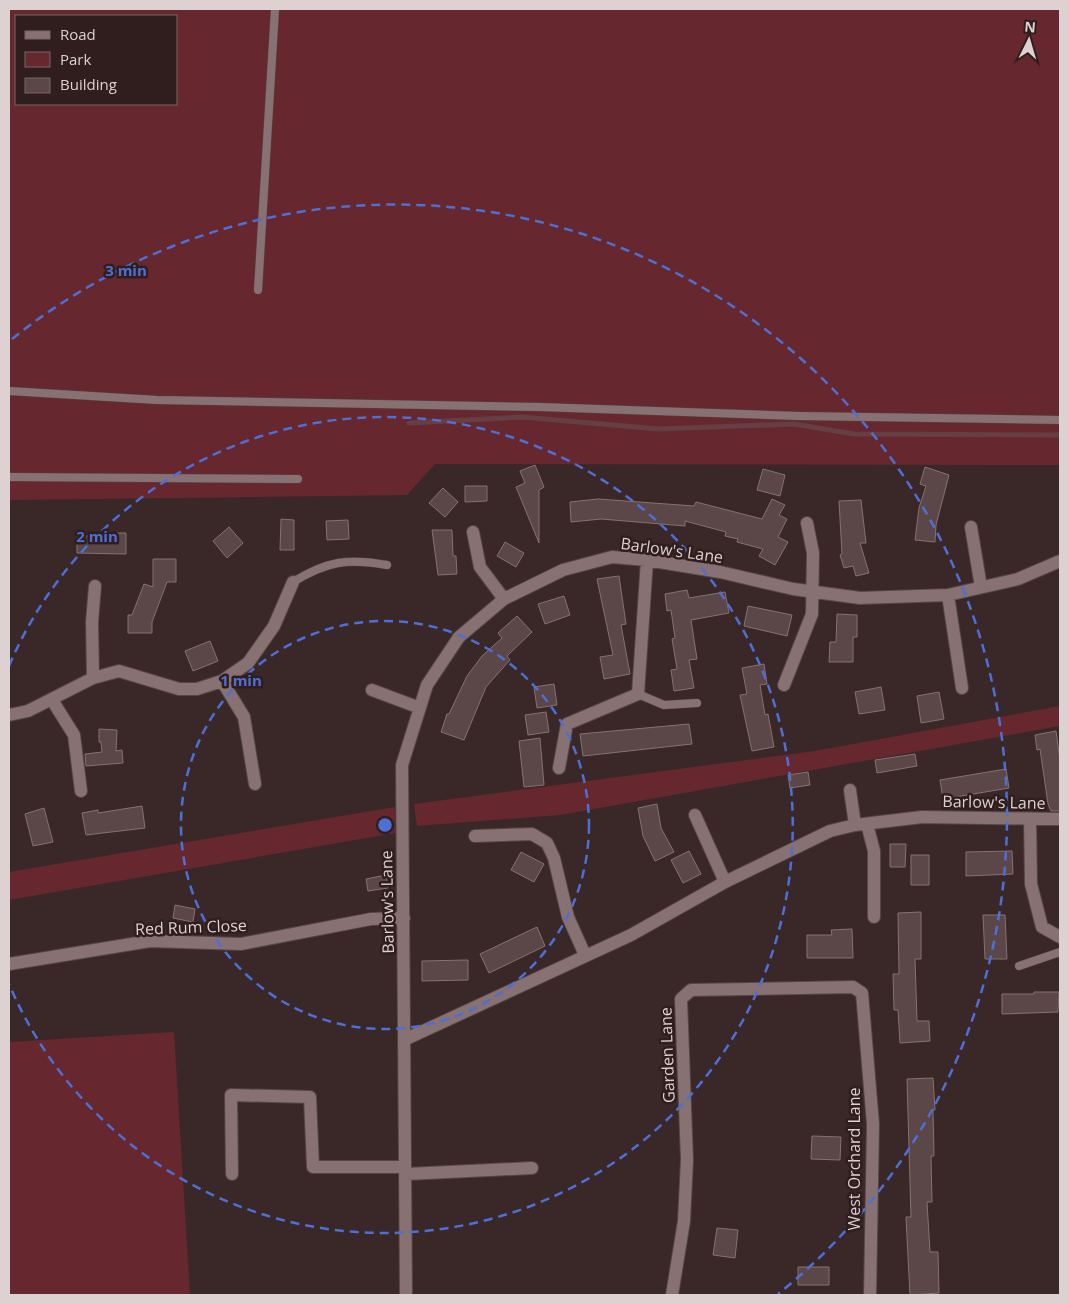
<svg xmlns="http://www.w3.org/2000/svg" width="1069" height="1304" font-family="'Open Sans',sans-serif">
  <rect width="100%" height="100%" fill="#3a2828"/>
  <path fill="#66282e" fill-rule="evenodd" d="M 9,9 L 1060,9 L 1060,465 L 435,464 L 407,495 L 9,500 ZM 16,16 L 176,16 L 176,104 L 16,104 Z
    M 1060,706 L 1060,726 L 560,815 L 417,826 L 414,804 L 815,751 Z
    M 395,807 L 395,833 L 9,900 L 9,872 Z
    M 174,1032 L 190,1295 L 9,1295 L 9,1042 Z"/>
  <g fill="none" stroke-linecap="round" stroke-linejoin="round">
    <path stroke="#653f43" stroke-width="5" d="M 409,423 L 522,417 L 658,429 L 794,424 L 854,434 L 1060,435"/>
  </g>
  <path fill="#5b4747" stroke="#877171" d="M 535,465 L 544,487 L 539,490 L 539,543 L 516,487 L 525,483 L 520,471 Z
    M 925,467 L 949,475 L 936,525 L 935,542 L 915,540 L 919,508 L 926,486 L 920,484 Z
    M 763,469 L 785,475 L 780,496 L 757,490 Z
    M 465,486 L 487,486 L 487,501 L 465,502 Z
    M 443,488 L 458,502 L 445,517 L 429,503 Z
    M 598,499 L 694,506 L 696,502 L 762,519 L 772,499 L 785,505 L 779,515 L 787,519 L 778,537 L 788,542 L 775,565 L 759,556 L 763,549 L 737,542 L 738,539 L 725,536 L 726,532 L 685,521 L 685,526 L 601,519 L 571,522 L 570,502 Z
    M 861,500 L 866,543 L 860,543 L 869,573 L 856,576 L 853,566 L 844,568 L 840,555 L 842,554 L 839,501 Z
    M 281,519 L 294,520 L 294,550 L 280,550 Z
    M 348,520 L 349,539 L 327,540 L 326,521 Z
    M 229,527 L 243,543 L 227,558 L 213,541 Z
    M 432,530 L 452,530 L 453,556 L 456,556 L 457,574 L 438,575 Z
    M 104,533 L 126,533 L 126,554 L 77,553 L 77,536 L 105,536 Z
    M 505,542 L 524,553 L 516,567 L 497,556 Z
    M 153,559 L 176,559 L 176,582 L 167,582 L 152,622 L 152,633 L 128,633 L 128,615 L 132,615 L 144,584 L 153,587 Z
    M 619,576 L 626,624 L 621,625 L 630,674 L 604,679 L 600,657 L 613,655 L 597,579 Z
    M 687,590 L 689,598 L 725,592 L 729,613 L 691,620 L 697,659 L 689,660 L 694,688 L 674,691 L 671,670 L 677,669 L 672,639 L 675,638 L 671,610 L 667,611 L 665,594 Z
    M 564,596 L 570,615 L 545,624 L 538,604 Z
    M 748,606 L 792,615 L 787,636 L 744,626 Z
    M 837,614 L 857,615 L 857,637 L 853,637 L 853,662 L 829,662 L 830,642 L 836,642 Z
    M 517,616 L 532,632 L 507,656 L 510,660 L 486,687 L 464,740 L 441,732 L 447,714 L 449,714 L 467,676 L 482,656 L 502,638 L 498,633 Z
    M 210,641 L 218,661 L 193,671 L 185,651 Z
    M 764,664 L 767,684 L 760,685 L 765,715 L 768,714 L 774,747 L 752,751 L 740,695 L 747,694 L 742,668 Z
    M 554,684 L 557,705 L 537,708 L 534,687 Z
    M 881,687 L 885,710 L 859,714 L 855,692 Z
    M 939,692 L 944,719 L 921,723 L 917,696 Z
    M 546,712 L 549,732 L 528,735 L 525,715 Z
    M 689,724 L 692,744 L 583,756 L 580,734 Z
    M 99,729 L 117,730 L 116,751 L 122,750 L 123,763 L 86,766 L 85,754 L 102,752 L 101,742 L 99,742 Z
    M 1056,731 L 1060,760 L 1060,811 L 1051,811 L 1048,804 L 1040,749 L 1037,750 L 1035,735 Z
    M 540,738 L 544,785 L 524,787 L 519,741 Z
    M 915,754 L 917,766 L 877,773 L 875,760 Z
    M 1006,769 L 1009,788 L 943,799 L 940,780 Z
    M 808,772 L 810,785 L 790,788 L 788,775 Z
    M 657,804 L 661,828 L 674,852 L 655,861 L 643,836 L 638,808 Z
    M 142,806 L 145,828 L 86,835 L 82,813 L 98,810 L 98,813 Z
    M 44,808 L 53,842 L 33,846 L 25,814 Z
    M 890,844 L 906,844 L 905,867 L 890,867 Z
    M 689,851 L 701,874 L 683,883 L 671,860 Z
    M 1012,851 L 1013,874 L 966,876 L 966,852 Z
    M 521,852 L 544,864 L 534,882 L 511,870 Z
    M 911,855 L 929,855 L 929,885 L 911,885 Z
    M 386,875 L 388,888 L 368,891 L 366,879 Z
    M 175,905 L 195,909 L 193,922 L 173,918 Z
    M 921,912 L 921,959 L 915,959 L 917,1021 L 929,1021 L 930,1041 L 900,1043 L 898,1010 L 894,1010 L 893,974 L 899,974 L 898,913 Z
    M 983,915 L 1005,915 L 1007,959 L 985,959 Z
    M 537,927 L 545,946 L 489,973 L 480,954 Z
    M 852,929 L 853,958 L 807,958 L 807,935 L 832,935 L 831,930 Z
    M 468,960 L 468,980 L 422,981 L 422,961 Z
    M 1034,992 L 1059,992 L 1058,1012 L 1002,1014 L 1002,994 L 1034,994 Z
    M 933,1078 L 935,1110 L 933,1110 L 934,1156 L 931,1156 L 932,1202 L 927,1202 L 930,1252 L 938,1252 L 939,1293 L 910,1295 L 906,1217 L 911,1217 L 907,1079 Z
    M 812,1136 L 841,1137 L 840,1160 L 811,1159 Z
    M 717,1228 L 738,1230 L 735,1258 L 713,1255 Z
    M 798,1267 L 829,1267 L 829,1285 L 798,1285 Z"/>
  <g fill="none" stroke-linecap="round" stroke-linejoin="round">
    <g stroke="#564647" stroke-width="9">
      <path id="service" d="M 258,290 L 275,9
        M 9,391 L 157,400 L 540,407 L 799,416 L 1060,420
        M 9,477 L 298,479
        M 293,582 C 327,561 348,558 387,565
        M 638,694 L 664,705 L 697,703
        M 1019,966 L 1060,952"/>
    </g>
    <g stroke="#564647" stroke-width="14">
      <path id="minor" d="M 971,527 L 981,587
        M 473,532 L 480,567 L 504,599
        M 948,595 L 962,688
        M 93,678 L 92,622 L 95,586
        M 222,681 L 244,717 L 255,784
        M 784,685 L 812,614 L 813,553 L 807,523
        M 372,690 L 420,708
        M 52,700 L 74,735 L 81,791
        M 9,715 L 28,711 L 93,678 L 119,671 L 179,689 L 197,689 L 222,681 L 248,663 L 274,626 L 293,582
        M 559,768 L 567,724 L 638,694 L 647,560
        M 850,790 L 855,825
        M 695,815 L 725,882
        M 1030,819 L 1031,884 L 1042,927 L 1060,937
        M 867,824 L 874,851 L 874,917
        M 475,836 L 532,834 L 547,843 L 554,858 L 568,917 L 585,955
        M 9,964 L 150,941 L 241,944 L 371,919 L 404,918
        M 406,1039 L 631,935 L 725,882 L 830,831 L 855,825 L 922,817 L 1060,819
        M 232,1174 L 231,1095 L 310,1097 L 313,1167 L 405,1167
        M 407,1174 L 532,1168
        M 406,1295 L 402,765 L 427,685 L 459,637 L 504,599 L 563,570 L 612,557 L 647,560 L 720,572 L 793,589 L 860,598 L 948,595 L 1018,579 L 1060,561
        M 672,1295 L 684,1221 L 687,1160 L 681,999 L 691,990 L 853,987 L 862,993 L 873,1124 L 870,1295"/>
    </g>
    <use href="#service" stroke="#877172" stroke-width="8"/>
    <use href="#minor" stroke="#877172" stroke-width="12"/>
  </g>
  <g fill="none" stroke="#4d6fd6" stroke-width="2.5" stroke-dasharray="9 6">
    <circle cx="385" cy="825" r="204"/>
    <path d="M9 666A408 408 0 1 1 9 984"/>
    <path d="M12 339A612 612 0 0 1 778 1294"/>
  </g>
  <g text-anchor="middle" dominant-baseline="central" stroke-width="5" stroke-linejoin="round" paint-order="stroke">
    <g font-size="16" fill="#ddd1d1" stroke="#301e1f">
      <text transform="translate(672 550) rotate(8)">Barlow's Lane</text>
      <text transform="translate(994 802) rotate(1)">Barlow's Lane</text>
      <text transform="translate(387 902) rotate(-91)">Barlow's Lane</text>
      <text transform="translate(191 927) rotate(-2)">Red Rum Close</text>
      <text transform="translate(667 1055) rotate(-92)">Garden Lane</text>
      <text transform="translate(854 1159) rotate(-90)">West Orchard Lane</text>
    </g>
  </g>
  <circle cx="385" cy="825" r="8" fill="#4d6fd6" stroke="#301e1f" stroke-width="2.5"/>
  <g font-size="15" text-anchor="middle" font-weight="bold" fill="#4d6fd6" stroke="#301e1f" stroke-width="5" stroke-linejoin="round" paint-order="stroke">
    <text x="126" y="276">3 min</text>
    <text x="97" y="542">2 min</text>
    <text x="241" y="686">1 min</text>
  </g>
  <rect width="1069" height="1304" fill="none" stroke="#ddd1d1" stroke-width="20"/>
  <rect x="15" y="15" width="162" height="90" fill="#301e1f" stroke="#756666"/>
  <rect x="25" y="31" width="25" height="8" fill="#877172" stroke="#756666"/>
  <text x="60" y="40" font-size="15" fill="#ddd1d1">Road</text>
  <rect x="25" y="52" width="25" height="15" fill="#66282e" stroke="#756666"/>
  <text x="60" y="65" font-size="15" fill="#ddd1d1">Park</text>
  <rect x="25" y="78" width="25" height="15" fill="#5b4747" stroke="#756666"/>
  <text x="60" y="90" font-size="15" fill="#ddd1d1">Building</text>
  <g transform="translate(1029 40) rotate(5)" stroke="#301e1f" stroke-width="4" paint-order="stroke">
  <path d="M0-4L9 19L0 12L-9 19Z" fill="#ddd1d1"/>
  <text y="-8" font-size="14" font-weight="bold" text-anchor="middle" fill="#ddd1d1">N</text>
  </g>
</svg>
